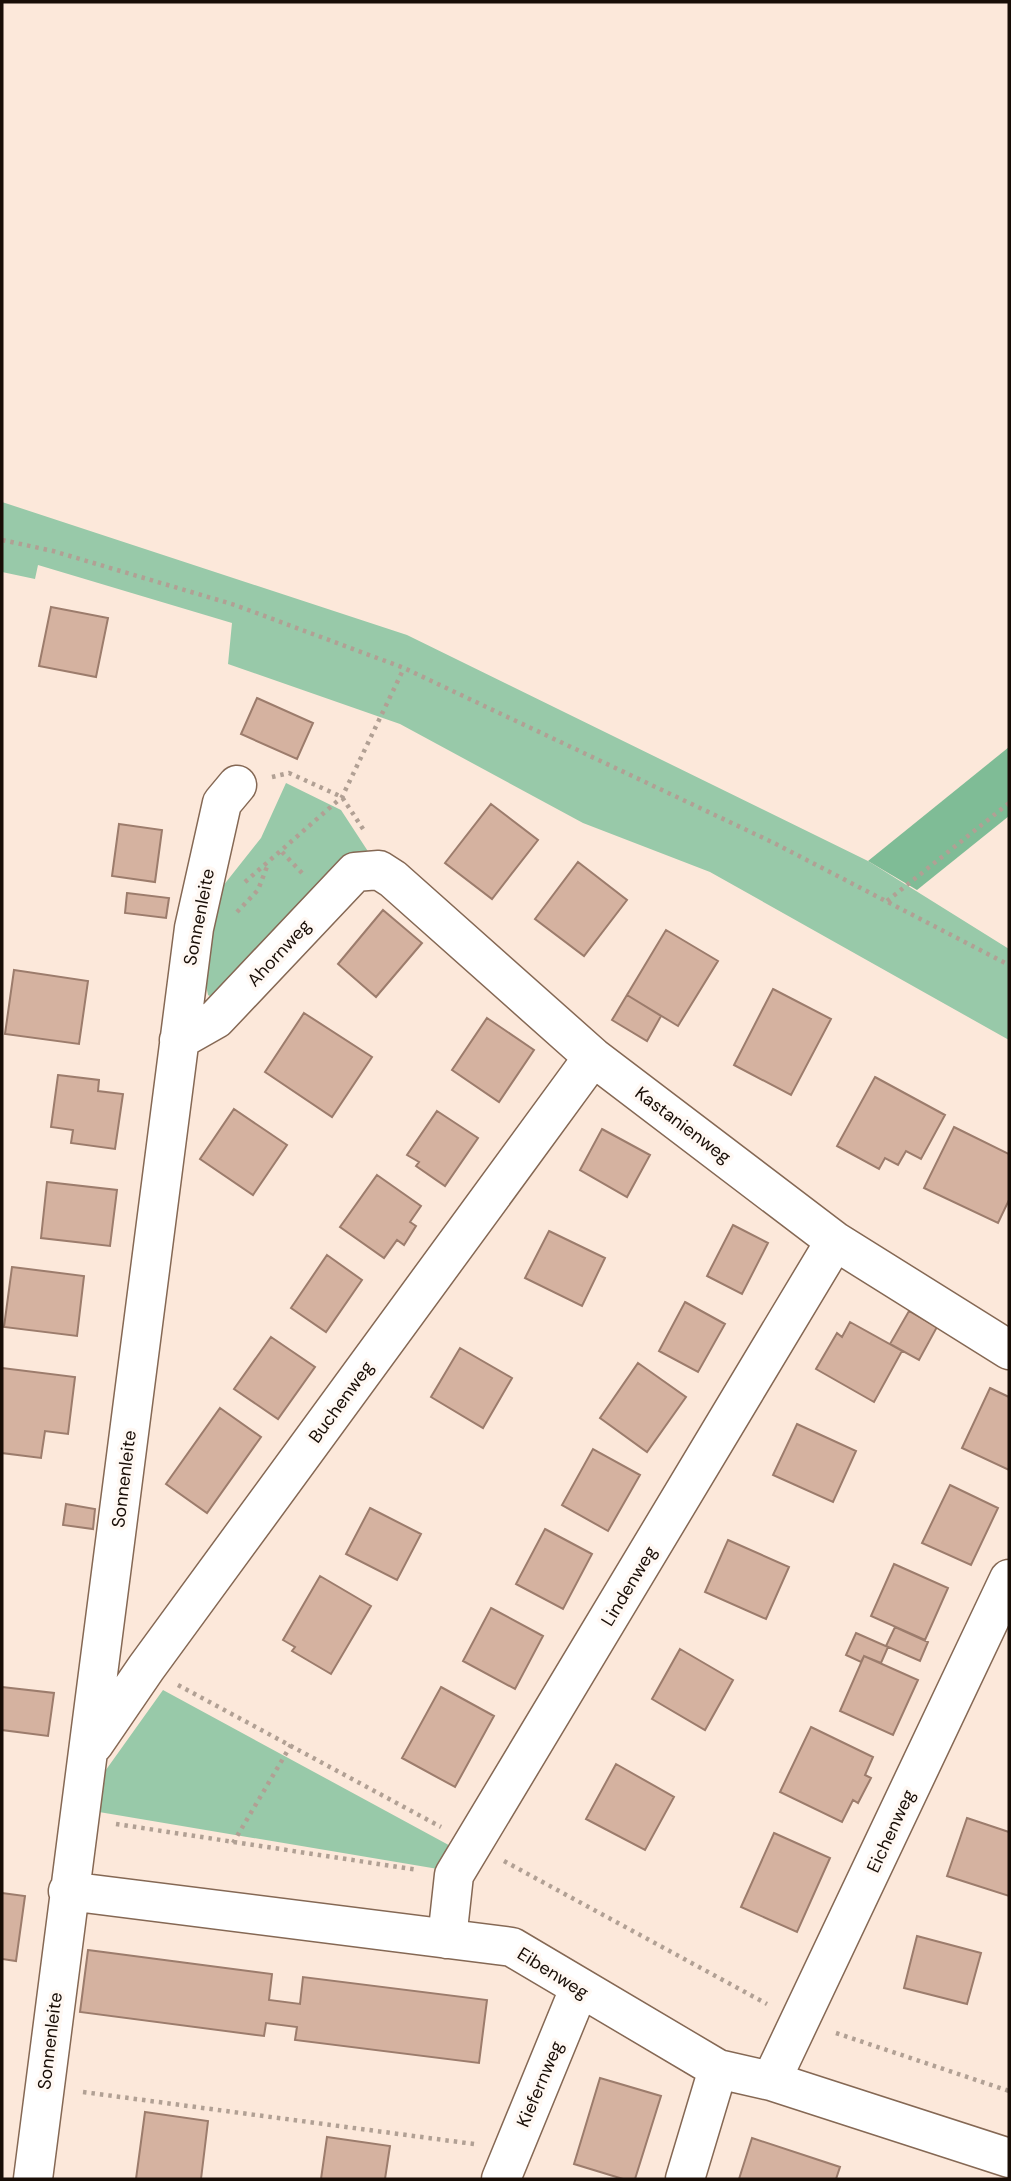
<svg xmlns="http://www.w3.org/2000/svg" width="1011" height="2181" font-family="'DM Sans',sans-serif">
  <rect width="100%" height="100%" fill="#fce8da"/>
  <path fill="#98c9a9" d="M 2,502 L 407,635 L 868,861 L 1009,949 L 1009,1040 L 710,872 L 583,823 L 400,724 L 228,664 L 232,623 L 38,565 L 35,579 L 2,572 Z
    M 286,783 L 341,810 L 373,859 L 215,999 L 208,995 L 206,985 L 219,891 L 261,838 Z
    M 163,1690 L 456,1849 L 444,1870 L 99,1812 L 103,1774 Z"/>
  <path fill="#7fbc96" d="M 1009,747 L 1009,816 L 917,890 L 868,861 Z"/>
  <path fill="#d5b2a0" stroke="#9c7c6c" stroke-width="2" d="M 51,607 L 108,618 L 96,677 L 39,666 Z
    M 257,698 L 313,723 L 297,759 L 241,734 Z
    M 491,804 L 538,840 L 492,899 L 445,863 Z
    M 119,824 L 162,830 L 155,882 L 112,876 Z
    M 578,862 L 627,900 L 584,956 L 535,919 Z
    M 127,893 L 169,898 L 166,918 L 125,913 Z
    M 383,910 L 422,943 L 376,997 L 338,964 Z
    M 666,930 L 718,961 L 678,1026 L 627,995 Z
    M 14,970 L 88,981 L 79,1044 L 5,1034 Z
    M 773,989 L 831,1019 L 791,1095 L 734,1065 Z
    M 627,995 L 661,1016 L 647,1041 L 612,1020 Z
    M 304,1013 L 372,1057 L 332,1117 L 265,1072 Z
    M 487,1018 L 534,1050 L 499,1102 L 452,1070 Z
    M 58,1075 L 99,1080 L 98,1091 L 123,1094 L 115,1149 L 71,1143 L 73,1130 L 51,1127 Z
    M 875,1077 L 945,1115 L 921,1159 L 906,1151 L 898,1165 L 885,1158 L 879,1169 L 837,1146 Z
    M 234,1109 L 287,1145 L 253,1195 L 200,1159 Z
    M 437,1111 L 478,1138 L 445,1186 L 416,1166 L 419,1162 L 407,1155 Z
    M 954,1127 L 1009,1154 L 1009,1200 L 998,1223 L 924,1188 Z
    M 602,1129 L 650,1155 L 627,1197 L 580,1170 Z
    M 377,1175 L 421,1206 L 410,1222 L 416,1226 L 404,1245 L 397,1240 L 384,1258 L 340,1227 Z
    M 47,1182 L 117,1190 L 110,1246 L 41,1238 Z
    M 733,1225 L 768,1243 L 742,1294 L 707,1276 Z
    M 549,1231 L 605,1258 L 582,1306 L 525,1278 Z
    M 327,1255 L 362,1280 L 326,1332 L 291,1308 Z
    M 12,1267 L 84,1276 L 77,1336 L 4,1327 Z
    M 685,1302 L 725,1324 L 698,1372 L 659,1351 Z
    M 909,1311 L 937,1327 L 919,1360 L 890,1344 Z
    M 850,1322 L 902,1351 L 874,1402 L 816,1369 L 837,1333 L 842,1337 Z
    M 271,1337 L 315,1367 L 278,1419 L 234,1389 Z
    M 460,1348 L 512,1378 L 483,1428 L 431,1397 Z
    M 638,1363 L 686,1397 L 647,1452 L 600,1418 Z
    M 2,1368 L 75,1377 L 68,1434 L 45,1431 L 41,1458 L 2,1453 Z
    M 990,1388 L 1009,1397 L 1009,1470 L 962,1448 Z
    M 220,1408 L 261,1437 L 207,1513 L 166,1484 Z
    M 797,1424 L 856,1451 L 833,1502 L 773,1475 Z
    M 593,1449 L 640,1475 L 608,1531 L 562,1505 Z
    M 950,1485 L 998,1508 L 971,1565 L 922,1543 Z
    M 66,1504 L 95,1509 L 93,1529 L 63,1525 Z
    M 370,1508 L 421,1534 L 397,1580 L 346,1554 Z
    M 545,1529 L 592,1554 L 563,1609 L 516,1584 Z
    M 728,1540 L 789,1567 L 766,1619 L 705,1592 Z
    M 894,1564 L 948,1588 L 925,1640 L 871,1616 Z
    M 320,1576 L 371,1606 L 331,1674 L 292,1651 L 295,1647 L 283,1640 Z
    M 491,1608 L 543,1636 L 515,1689 L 463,1661 Z
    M 895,1627 L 928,1642 L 920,1661 L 886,1646 Z
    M 856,1633 L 888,1647 L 881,1663 L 864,1656 L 861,1662 L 846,1655 Z
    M 680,1649 L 733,1680 L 705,1730 L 652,1699 Z
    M 864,1656 L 918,1680 L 893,1735 L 840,1711 Z
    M 2,1687 L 54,1693 L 48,1736 L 2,1730 Z
    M 441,1687 L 494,1716 L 455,1787 L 402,1758 Z
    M 811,1727 L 873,1757 L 865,1775 L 871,1778 L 858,1803 L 853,1800 L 842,1822 L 780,1792 Z
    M 616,1764 L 674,1797 L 645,1850 L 586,1819 Z
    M 967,1818 L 1009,1832 L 1009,1896 L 947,1876 Z
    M 774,1833 L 830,1858 L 797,1932 L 741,1907 Z
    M 2,1893 L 25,1896 L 16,1961 L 2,1959 Z
    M 917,1936 L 981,1953 L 967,2004 L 904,1988 Z
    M 88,1950 L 272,1974 L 269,2000 L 300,2004 L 303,1977 L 487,2000 L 479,2063 L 295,2040 L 297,2027 L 266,2023 L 264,2036 L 80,2012 Z
    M 600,2078 L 661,2096 L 635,2179 L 623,2179 L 574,2164 Z
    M 145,2112 L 208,2121 L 201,2179 L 136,2179 Z
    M 327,2137 L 390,2146 L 385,2179 L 321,2179 Z
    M 752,2138 L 840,2167 L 836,2179 L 739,2179 Z"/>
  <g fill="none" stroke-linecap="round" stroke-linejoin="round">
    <g stroke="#856854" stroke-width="41">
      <path id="minor" d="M 179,1040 L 216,1019 L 355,872 L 379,870 L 393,879 L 593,1057 L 835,1241 L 1009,1350
        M 94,1744 L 146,1668 L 593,1057
        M 68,1891 L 512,1947 L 718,2069 L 771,2081 L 1009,2158
        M 447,1939 L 454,1875 L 835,1241
        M 771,2081 L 1009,1579
        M 33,2179 L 194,928 L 222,803 L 237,785
        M 501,2179 L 579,1989
        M 685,2179 L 718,2069"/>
    </g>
    <path stroke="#b1a094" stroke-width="4.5" stroke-dasharray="3.5 5" stroke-linecap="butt" d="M 2,540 L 53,551 L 235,605 L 404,668 L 774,843 L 1009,965
      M 272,777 L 289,773 L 342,797 L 365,832
      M 282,852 L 303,874
      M 245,882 L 342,797 L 404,668
      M 887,901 L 1009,803
      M 237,912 L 258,890 L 268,864
      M 178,1685 L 441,1827
      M 116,1824 L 418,1870
      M 233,1843 L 291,1745
      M 504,1861 L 767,2004
      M 836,2033 L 1009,2091
      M 83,2092 L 474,2144"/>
    <use href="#minor" stroke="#fff" stroke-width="38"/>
  </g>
  <g text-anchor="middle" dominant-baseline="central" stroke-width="7" stroke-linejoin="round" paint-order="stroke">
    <g font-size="18" fill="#180d06" stroke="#fff8f3">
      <text transform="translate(199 917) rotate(-79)">Sonnenleite</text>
      <text transform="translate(279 953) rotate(-47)">Ahornweg</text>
      <text transform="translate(683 1125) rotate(37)">Kastanienweg</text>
      <text transform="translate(341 1402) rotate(-54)">Buchenweg</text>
      <text transform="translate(124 1479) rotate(-83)">Sonnenleite</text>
      <text transform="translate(629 1586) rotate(-59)">Lindenweg</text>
      <text transform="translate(891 1831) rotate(-65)">Eichenweg</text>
      <text transform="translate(553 1973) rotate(32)">Eibenweg</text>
      <text transform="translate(50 2041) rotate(-83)">Sonnenleite</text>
      <text transform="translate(540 2084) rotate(-67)">Kiefernweg</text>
    </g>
  </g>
  <rect width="1011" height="2181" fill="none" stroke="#180d06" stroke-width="7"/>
</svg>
